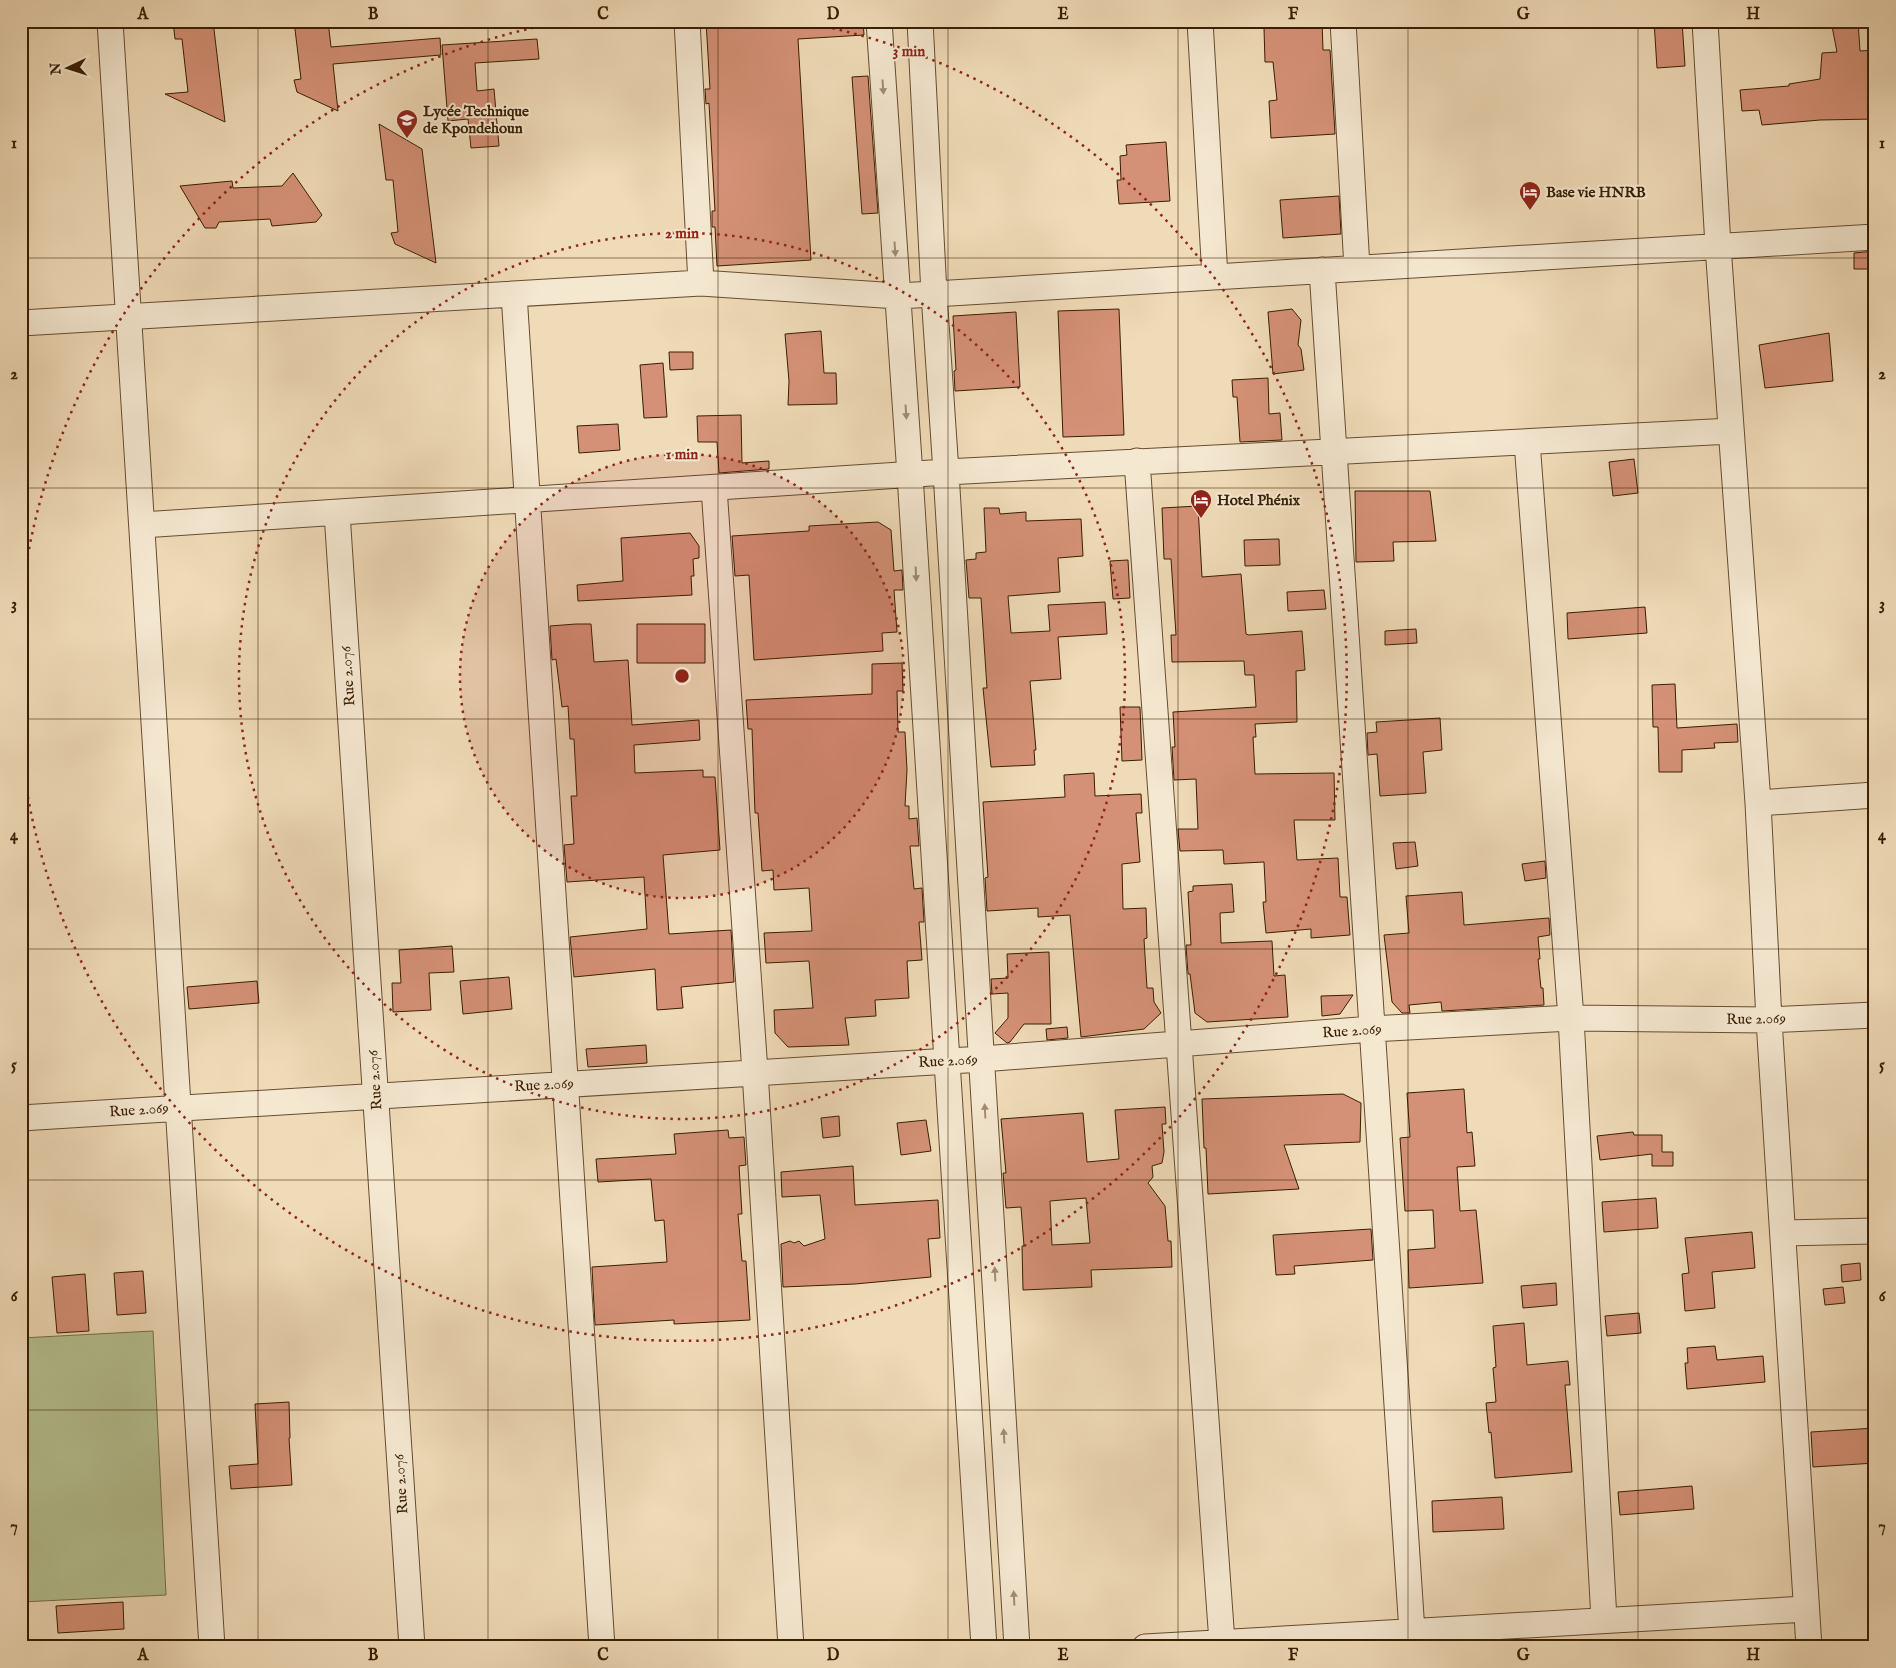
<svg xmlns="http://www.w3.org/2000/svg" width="1896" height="1668" font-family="'IM FELL English',serif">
  <rect width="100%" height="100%" fill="#f0dbb8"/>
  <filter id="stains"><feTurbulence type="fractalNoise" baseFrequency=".004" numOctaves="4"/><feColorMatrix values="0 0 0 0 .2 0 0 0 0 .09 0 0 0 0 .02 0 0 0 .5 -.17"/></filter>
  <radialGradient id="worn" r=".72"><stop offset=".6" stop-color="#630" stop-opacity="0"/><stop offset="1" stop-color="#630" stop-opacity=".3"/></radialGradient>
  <path fill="#b5c192" stroke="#76704a" d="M 153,1331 L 166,1595 L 21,1602 L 21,1338 Z"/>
  <path fill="#d59177" stroke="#381e02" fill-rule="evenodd" d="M 173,21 L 213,21 L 225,122 L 165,94 L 188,92 L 182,39 L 175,39 Z
    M 294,21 L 328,21 L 331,47 L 440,38 L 441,55 L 333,64 L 338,111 L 297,92 L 294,80 L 301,79 Z
    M 706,21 L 863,21 L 864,35 L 798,39 L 811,260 L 717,266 L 715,227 L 712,227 L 712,211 L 715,211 L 709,103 L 706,104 L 705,89 L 710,89 Z
    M 1277,21 L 1322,21 L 1323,50 L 1330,50 L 1335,134 L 1271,138 L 1269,101 L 1277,100 L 1273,62 L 1265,62 L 1264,28 L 1277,27 Z
    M 1654,21 L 1682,21 L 1685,66 L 1657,68 Z
    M 1831,21 L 1858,21 L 1860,51 L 1875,50 L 1875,119 L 1820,120 L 1762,125 L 1759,110 L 1742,111 L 1740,90 L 1789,86 L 1789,84 L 1820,79 L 1822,53 L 1837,52 Z
    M 537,39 L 539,59 L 475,63 L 477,91 L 494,89 L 499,146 L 471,148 L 468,119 L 448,121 L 442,45 Z
    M 868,76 L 878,213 L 862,214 L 852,77 Z
    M 379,124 L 422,149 L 436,263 L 395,244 L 391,233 L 398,232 L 393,180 L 386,180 Z
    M 1166,142 L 1170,201 L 1119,204 L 1117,180 L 1121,180 L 1120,156 L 1127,155 L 1126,145 Z
    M 293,173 L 322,215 L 316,222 L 272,226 L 270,219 L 219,222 L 216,228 L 205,228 L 180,186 L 232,181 L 233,188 L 282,186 Z
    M 1339,196 L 1341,234 L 1283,238 L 1280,200 Z
    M 1875,251 L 1875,269 L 1854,269 L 1854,253 Z
    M 1119,309 L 1124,435 L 1063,437 L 1058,311 Z
    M 1292,309 L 1301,320 L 1298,345 L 1301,349 L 1304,370 L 1273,374 L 1268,312 Z
    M 1016,312 L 1020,387 L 955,391 L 954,371 L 956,370 L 953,316 Z
    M 821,331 L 824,373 L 836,373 L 837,404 L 788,405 L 789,381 L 785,334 Z
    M 1829,333 L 1833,381 L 1765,388 L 1759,345 Z
    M 669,352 L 693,352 L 693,369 L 670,370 Z
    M 663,363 L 667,417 L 644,418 L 640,365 Z
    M 1268,378 L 1269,414 L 1280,413 L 1282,440 L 1240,442 L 1237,397 L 1233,397 L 1232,380 Z
    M 741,415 L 742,463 L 769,461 L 769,469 L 719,473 L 717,442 L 698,442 L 697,416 Z
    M 618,424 L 620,450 L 579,453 L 577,426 Z
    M 1634,459 L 1638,493 L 1613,496 L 1609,462 Z
    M 1355,491 L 1430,491 L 1436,541 L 1393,542 L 1394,561 L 1356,562 Z
    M 1198,506 L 1202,577 L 1241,574 L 1246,634 L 1249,635 L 1302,631 L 1305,670 L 1296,671 L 1297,722 L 1255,724 L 1256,737 L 1253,737 L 1255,774 L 1334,773 L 1335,820 L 1294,820 L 1297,860 L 1338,858 L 1340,897 L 1347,897 L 1350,935 L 1311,938 L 1311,929 L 1266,933 L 1263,902 L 1266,902 L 1264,862 L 1224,864 L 1223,850 L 1180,851 L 1178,829 L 1198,829 L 1196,779 L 1174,780 L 1172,747 L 1175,747 L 1173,712 L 1256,707 L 1254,675 L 1245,675 L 1244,661 L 1172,662 L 1171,635 L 1176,635 L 1171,559 L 1164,559 L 1162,508 Z
    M 984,508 L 999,508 L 1000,514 L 1026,512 L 1026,521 L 1081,519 L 1083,556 L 1058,558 L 1060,592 L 1008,596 L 1011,633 L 1050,631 L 1048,605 L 1105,602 L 1107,634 L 1058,637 L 1061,679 L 1030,681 L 1036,750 L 1034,750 L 1035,765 L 991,767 L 983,688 L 987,688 L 981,598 L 969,598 L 966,560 L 976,559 L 976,553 L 986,552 Z
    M 878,522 L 891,530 L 894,571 L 902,570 L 903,590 L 894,590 L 897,632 L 882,633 L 883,651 L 754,660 L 749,575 L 735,576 L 732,536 L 809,531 L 809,526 Z
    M 690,533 L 699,546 L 699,558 L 693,559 L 694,576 L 691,576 L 692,595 L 578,601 L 577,585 L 623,581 L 621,538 Z
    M 1279,539 L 1280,565 L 1245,566 L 1244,540 Z
    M 1128,560 L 1130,598 L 1113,599 L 1110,561 Z
    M 1324,590 L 1326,609 L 1288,611 L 1287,592 Z
    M 1645,607 L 1647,633 L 1568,639 L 1567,613 Z
    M 576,624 L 591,624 L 594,662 L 628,660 L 632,725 L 699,720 L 700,740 L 634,745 L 635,773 L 703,770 L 703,777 L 715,777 L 720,850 L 663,855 L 669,934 L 731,930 L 734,982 L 681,987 L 683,1008 L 657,1010 L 655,969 L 574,977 L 570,937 L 647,929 L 644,877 L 567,882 L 564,845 L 574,844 L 571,796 L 577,796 L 574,739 L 570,739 L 568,706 L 562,707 L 556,659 L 552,660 L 550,626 Z
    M 637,624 L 705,624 L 705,663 L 637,663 Z
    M 1416,629 L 1417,643 L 1385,645 L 1385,631 Z
    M 902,663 L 903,691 L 897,691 L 898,732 L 905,732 L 907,770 L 905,806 L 909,806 L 909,819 L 917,818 L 919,846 L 910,846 L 914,889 L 922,888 L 924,922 L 919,922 L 922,960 L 907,961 L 909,998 L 875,1000 L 876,1016 L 845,1018 L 849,1045 L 788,1047 L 775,1033 L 774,1010 L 813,1008 L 809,961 L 766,963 L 764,933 L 812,931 L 809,888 L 774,890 L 773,870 L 762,871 L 758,813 L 755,813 L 752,729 L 748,729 L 746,700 L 872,694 L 872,664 Z
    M 1675,684 L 1677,728 L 1737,724 L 1738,742 L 1714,743 L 1715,748 L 1682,750 L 1682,772 L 1659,772 L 1658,727 L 1653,727 L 1652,685 Z
    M 1120,707 L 1140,707 L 1142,760 L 1122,761 Z
    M 1440,718 L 1442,750 L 1423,752 L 1426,793 L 1380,796 L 1377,754 L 1368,755 L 1367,733 L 1377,732 L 1376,722 Z
    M 1094,773 L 1095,796 L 1141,794 L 1142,813 L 1136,813 L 1140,862 L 1122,864 L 1123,909 L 1146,908 L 1147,938 L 1144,939 L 1147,988 L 1153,988 L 1154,1002 L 1161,1013 L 1144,1029 L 1081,1037 L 1070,915 L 1038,917 L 1038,908 L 987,911 L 985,878 L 988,877 L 983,802 L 1065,797 L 1064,775 Z
    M 1415,842 L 1418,866 L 1396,869 L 1393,843 Z
    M 1545,861 L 1546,878 L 1525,881 L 1522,864 Z
    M 1232,884 L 1234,912 L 1220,913 L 1221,943 L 1272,941 L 1274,976 L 1285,975 L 1288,1017 L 1207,1022 L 1195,1013 L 1190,974 L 1188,974 L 1186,945 L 1191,945 L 1188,892 L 1193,891 L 1193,886 Z
    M 1462,892 L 1464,925 L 1549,918 L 1550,935 L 1538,937 L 1540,959 L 1538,959 L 1541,988 L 1543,988 L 1544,1005 L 1442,1011 L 1441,1002 L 1409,1005 L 1410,1013 L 1402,1013 L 1392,1002 L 1384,935 L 1409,933 L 1406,896 Z
    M 452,946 L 454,972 L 429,973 L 431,1010 L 393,1012 L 392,983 L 401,983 L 399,950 Z
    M 1049,952 L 1051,1024 L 1024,1024 L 1010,1042 L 1007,1043 L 995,1033 L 1008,1018 L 1008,993 L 992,994 L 991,979 L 1008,978 L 1007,954 Z
    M 509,977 L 512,1009 L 463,1014 L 460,981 Z
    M 257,981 L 259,1003 L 189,1009 L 187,987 Z
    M 1353,995 L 1340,1014 L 1322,1016 L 1321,996 Z
    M 1067,1027 L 1068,1038 L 1047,1040 L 1046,1029 Z
    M 646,1045 L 647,1063 L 588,1067 L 586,1049 Z
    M 1464,1089 L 1467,1133 L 1472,1132 L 1475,1166 L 1457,1167 L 1460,1211 L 1476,1210 L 1483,1283 L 1409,1288 L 1408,1250 L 1435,1248 L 1433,1210 L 1405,1211 L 1400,1138 L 1410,1137 L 1407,1093 Z
    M 1343,1094 L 1361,1103 L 1360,1142 L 1284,1145 L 1299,1189 L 1208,1194 L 1206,1148 L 1204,1148 L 1202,1099 Z
    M 1165,1107 L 1166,1124 L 1162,1124 L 1164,1152 L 1162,1163 L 1152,1166 L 1153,1177 L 1148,1183 L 1165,1206 L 1168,1241 L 1171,1241 L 1172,1267 L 1091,1270 L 1092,1287 L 1023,1290 L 1022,1246 L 1024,1246 L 1021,1207 L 1006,1208 L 1003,1173 L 1006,1173 L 1001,1119 L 1083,1113 L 1087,1162 L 1119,1159 L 1115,1110 ZM 1086,1198 L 1090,1243 L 1052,1245 L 1050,1201 Z
    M 839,1116 L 840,1136 L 823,1138 L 821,1118 Z
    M 926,1120 L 931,1151 L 901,1155 L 897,1123 Z
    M 728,1130 L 729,1138 L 744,1137 L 746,1165 L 739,1166 L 742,1214 L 738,1214 L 742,1261 L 746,1261 L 750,1320 L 674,1324 L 674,1320 L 595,1325 L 592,1267 L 667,1262 L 664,1220 L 655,1221 L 651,1179 L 598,1182 L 596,1159 L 676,1154 L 674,1134 Z
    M 1633,1132 L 1634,1135 L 1662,1135 L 1662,1152 L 1673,1152 L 1673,1166 L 1652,1166 L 1652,1154 L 1600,1160 L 1597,1136 Z
    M 853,1166 L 855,1205 L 938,1200 L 940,1238 L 928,1239 L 931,1277 L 855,1284 L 783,1287 L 781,1244 L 790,1241 L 794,1243 L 799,1241 L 804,1246 L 825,1239 L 820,1195 L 782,1197 L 781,1172 Z
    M 1656,1198 L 1658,1228 L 1604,1232 L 1602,1202 Z
    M 1371,1229 L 1373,1260 L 1294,1266 L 1295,1274 L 1276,1275 L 1273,1235 Z
    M 1752,1232 L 1755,1268 L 1712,1272 L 1715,1308 L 1685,1311 L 1682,1274 L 1689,1273 L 1685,1238 Z
    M 1860,1263 L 1861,1280 L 1842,1282 L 1841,1265 Z
    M 143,1271 L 146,1313 L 117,1315 L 114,1273 Z
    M 85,1274 L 89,1331 L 57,1333 L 52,1277 Z
    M 1556,1283 L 1557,1305 L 1523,1308 L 1521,1286 Z
    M 1843,1287 L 1845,1303 L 1825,1305 L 1823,1289 Z
    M 1639,1313 L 1641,1333 L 1607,1336 L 1605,1316 Z
    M 1524,1323 L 1527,1365 L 1568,1361 L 1570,1385 L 1565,1385 L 1572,1472 L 1495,1478 L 1491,1432 L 1489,1433 L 1486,1403 L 1496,1402 L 1493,1368 L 1496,1367 L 1493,1326 Z
    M 1715,1346 L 1717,1360 L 1763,1356 L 1765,1382 L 1687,1389 L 1685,1363 L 1688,1363 L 1687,1348 Z
    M 289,1402 L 290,1438 L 289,1438 L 292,1485 L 231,1489 L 229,1466 L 258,1464 L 255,1404 Z
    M 1875,1428 L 1875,1463 L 1813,1467 L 1811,1432 Z
    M 1692,1486 L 1694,1509 L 1620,1515 L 1618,1492 Z
    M 1502,1497 L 1504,1529 L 1433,1532 L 1432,1501 Z
    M 123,1602 L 124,1629 L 58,1633 L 56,1606 Z"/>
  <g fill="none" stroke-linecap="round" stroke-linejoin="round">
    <g stroke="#664d30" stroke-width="27">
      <path id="minor" d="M 110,21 L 212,1647
        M 687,21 L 701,283
        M 879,21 L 910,475 L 984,1647
        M 920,21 L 934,294 L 946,472 L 1017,1647
        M 1200,21 L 1215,277
        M 1343,21 L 1357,268
        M 1705,21 L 1718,246 L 1758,803 L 1769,1020 L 1809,1647
        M 1322,270 L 1413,1647
        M 514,294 L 602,1647
        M 21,323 L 701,283 L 898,296 L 934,294 L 1875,237
        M 1527,442 L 1571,1018 L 1604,1620
        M 1137,461 L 1222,1642
        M 714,488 L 755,1072 L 791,1647
        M 337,513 L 412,1647
        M 142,525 L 946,472 L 1731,431
        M 1758,803 L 1875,795
        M 21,1118 L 982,1059 L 1372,1029 L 1571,1018 L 1769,1020 L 1875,1015
        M 1783,1233 L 1875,1231
        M 1145,1647 L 1806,1609"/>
    </g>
    <use href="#minor" stroke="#f5e8d1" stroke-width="25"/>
  </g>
  <defs><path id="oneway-solid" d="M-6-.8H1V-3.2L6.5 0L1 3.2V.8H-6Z" transform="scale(1.25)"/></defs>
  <g fill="#a08d74">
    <use href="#oneway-solid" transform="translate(883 87) rotate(86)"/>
    <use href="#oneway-solid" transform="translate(895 249) rotate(86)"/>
    <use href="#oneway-solid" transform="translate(906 412) rotate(86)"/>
    <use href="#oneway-solid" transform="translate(916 574) rotate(87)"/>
    <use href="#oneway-solid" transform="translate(985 1111) rotate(-93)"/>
    <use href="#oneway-solid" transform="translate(995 1274) rotate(-93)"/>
    <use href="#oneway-solid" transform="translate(1004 1436) rotate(-93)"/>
    <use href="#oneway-solid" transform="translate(1014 1598) rotate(-93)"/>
  </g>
  <path fill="none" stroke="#381e02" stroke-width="1" stroke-opacity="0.55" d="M 258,21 L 258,1647M 488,21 L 488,1647M 718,21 L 718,1647M 948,21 L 948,1647M 1178,21 L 1178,1647M 1408,21 L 1408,1647M 1638,21 L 1638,1647M 21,258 L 1875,258M 21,488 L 1875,488M 21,719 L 1875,719M 21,949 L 1875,949M 21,1180 L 1875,1180M 21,1410 L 1875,1410"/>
  <circle cx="682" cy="676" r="222" fill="#8f2418" fill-opacity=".12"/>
  <g fill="none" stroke="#8f2418" stroke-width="2.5" stroke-dasharray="2.5 5">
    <circle cx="682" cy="676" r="222"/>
    <circle cx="682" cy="676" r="443"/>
    <path d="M21 601A665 665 0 0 1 561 22M803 22A665 665 0 1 1 21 751"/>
  </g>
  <defs>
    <g id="school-pin" transform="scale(1.125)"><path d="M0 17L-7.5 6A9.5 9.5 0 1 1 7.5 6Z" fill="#8f2418" stroke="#f5e8d1"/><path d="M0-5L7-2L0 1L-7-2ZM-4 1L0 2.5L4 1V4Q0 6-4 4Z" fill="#fff"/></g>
    <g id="hotel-pin" transform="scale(1.125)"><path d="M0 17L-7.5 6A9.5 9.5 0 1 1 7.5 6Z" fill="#8f2418" stroke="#f5e8d1"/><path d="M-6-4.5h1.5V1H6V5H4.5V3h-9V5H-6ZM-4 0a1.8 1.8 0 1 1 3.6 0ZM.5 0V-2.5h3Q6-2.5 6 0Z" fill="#fff"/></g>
  </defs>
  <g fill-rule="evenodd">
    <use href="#school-pin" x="407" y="120"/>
    <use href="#hotel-pin" x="1530" y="192"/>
    <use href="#hotel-pin" x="1201" y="500"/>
  </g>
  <g text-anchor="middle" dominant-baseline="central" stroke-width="4" stroke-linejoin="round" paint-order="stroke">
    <g font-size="15" font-weight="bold" fill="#381e02" stroke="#f5e8d1" text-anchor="start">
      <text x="423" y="111">Lycée Technique<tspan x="423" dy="17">de Kpondehoun</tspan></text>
      <text x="1546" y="192">Base vie HNRB</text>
      <text x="1217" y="500">Hotel Phénix</text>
    </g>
    <g font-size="15" fill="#381e02" stroke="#f5e8d1">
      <text transform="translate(348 676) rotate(-94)">Rue 2.076</text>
      <text transform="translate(1756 1019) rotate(-1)">Rue 2.069</text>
      <text transform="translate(1352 1031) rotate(-4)">Rue 2.069</text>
      <text transform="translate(948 1061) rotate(-3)">Rue 2.069</text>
      <text transform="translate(375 1080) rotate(-94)">Rue 2.076</text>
      <text transform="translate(544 1085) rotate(-3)">Rue 2.069</text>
      <text transform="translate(139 1110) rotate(-4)">Rue 2.069</text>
      <text transform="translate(401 1484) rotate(-94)">Rue 2.076</text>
    </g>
  </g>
  <circle cx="682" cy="676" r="8" fill="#8f2418" stroke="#f5e8d1" stroke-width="2.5"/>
  <g font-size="15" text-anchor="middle" font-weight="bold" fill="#8f2418" stroke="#f5e8d1" stroke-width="4" stroke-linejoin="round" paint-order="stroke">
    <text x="909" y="56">3 min</text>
    <text x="682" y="238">2 min</text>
    <text x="682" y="459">1 min</text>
  </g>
  <rect width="1896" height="1668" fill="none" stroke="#f0dbb8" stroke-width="55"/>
  <g transform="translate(68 68) rotate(266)" stroke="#f5e8d1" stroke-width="4" paint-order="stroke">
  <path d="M0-4L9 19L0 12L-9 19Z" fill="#381e02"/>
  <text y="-8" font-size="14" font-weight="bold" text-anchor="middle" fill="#381e02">N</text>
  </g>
  <rect x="28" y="28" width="1840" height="1612" fill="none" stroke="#381e02" stroke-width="2"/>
  <g font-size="16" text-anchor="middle" font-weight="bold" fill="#381e02">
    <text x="143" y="19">A</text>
    <text x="373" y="19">B</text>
    <text x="603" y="19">C</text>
    <text x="833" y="19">D</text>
    <text x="1063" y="19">E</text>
    <text x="1293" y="19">F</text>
    <text x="1523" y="19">G</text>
    <text x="1753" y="19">H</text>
    <text x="14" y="148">1</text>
    <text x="1882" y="148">1</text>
    <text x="14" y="379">2</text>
    <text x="1882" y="379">2</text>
    <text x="14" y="609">3</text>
    <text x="1882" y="609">3</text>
    <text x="14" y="840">4</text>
    <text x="1882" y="840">4</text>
    <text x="14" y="1070">5</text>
    <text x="1882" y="1070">5</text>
    <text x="14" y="1301">6</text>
    <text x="1882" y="1301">6</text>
    <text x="14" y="1531">7</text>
    <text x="1882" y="1531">7</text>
    <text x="143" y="1660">A</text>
    <text x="373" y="1660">B</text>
    <text x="603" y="1660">C</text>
    <text x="833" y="1660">D</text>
    <text x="1063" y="1660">E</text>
    <text x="1293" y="1660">F</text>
    <text x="1523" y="1660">G</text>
    <text x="1753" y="1660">H</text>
  </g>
  <rect width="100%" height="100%" filter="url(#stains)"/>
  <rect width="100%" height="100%" fill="url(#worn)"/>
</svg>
